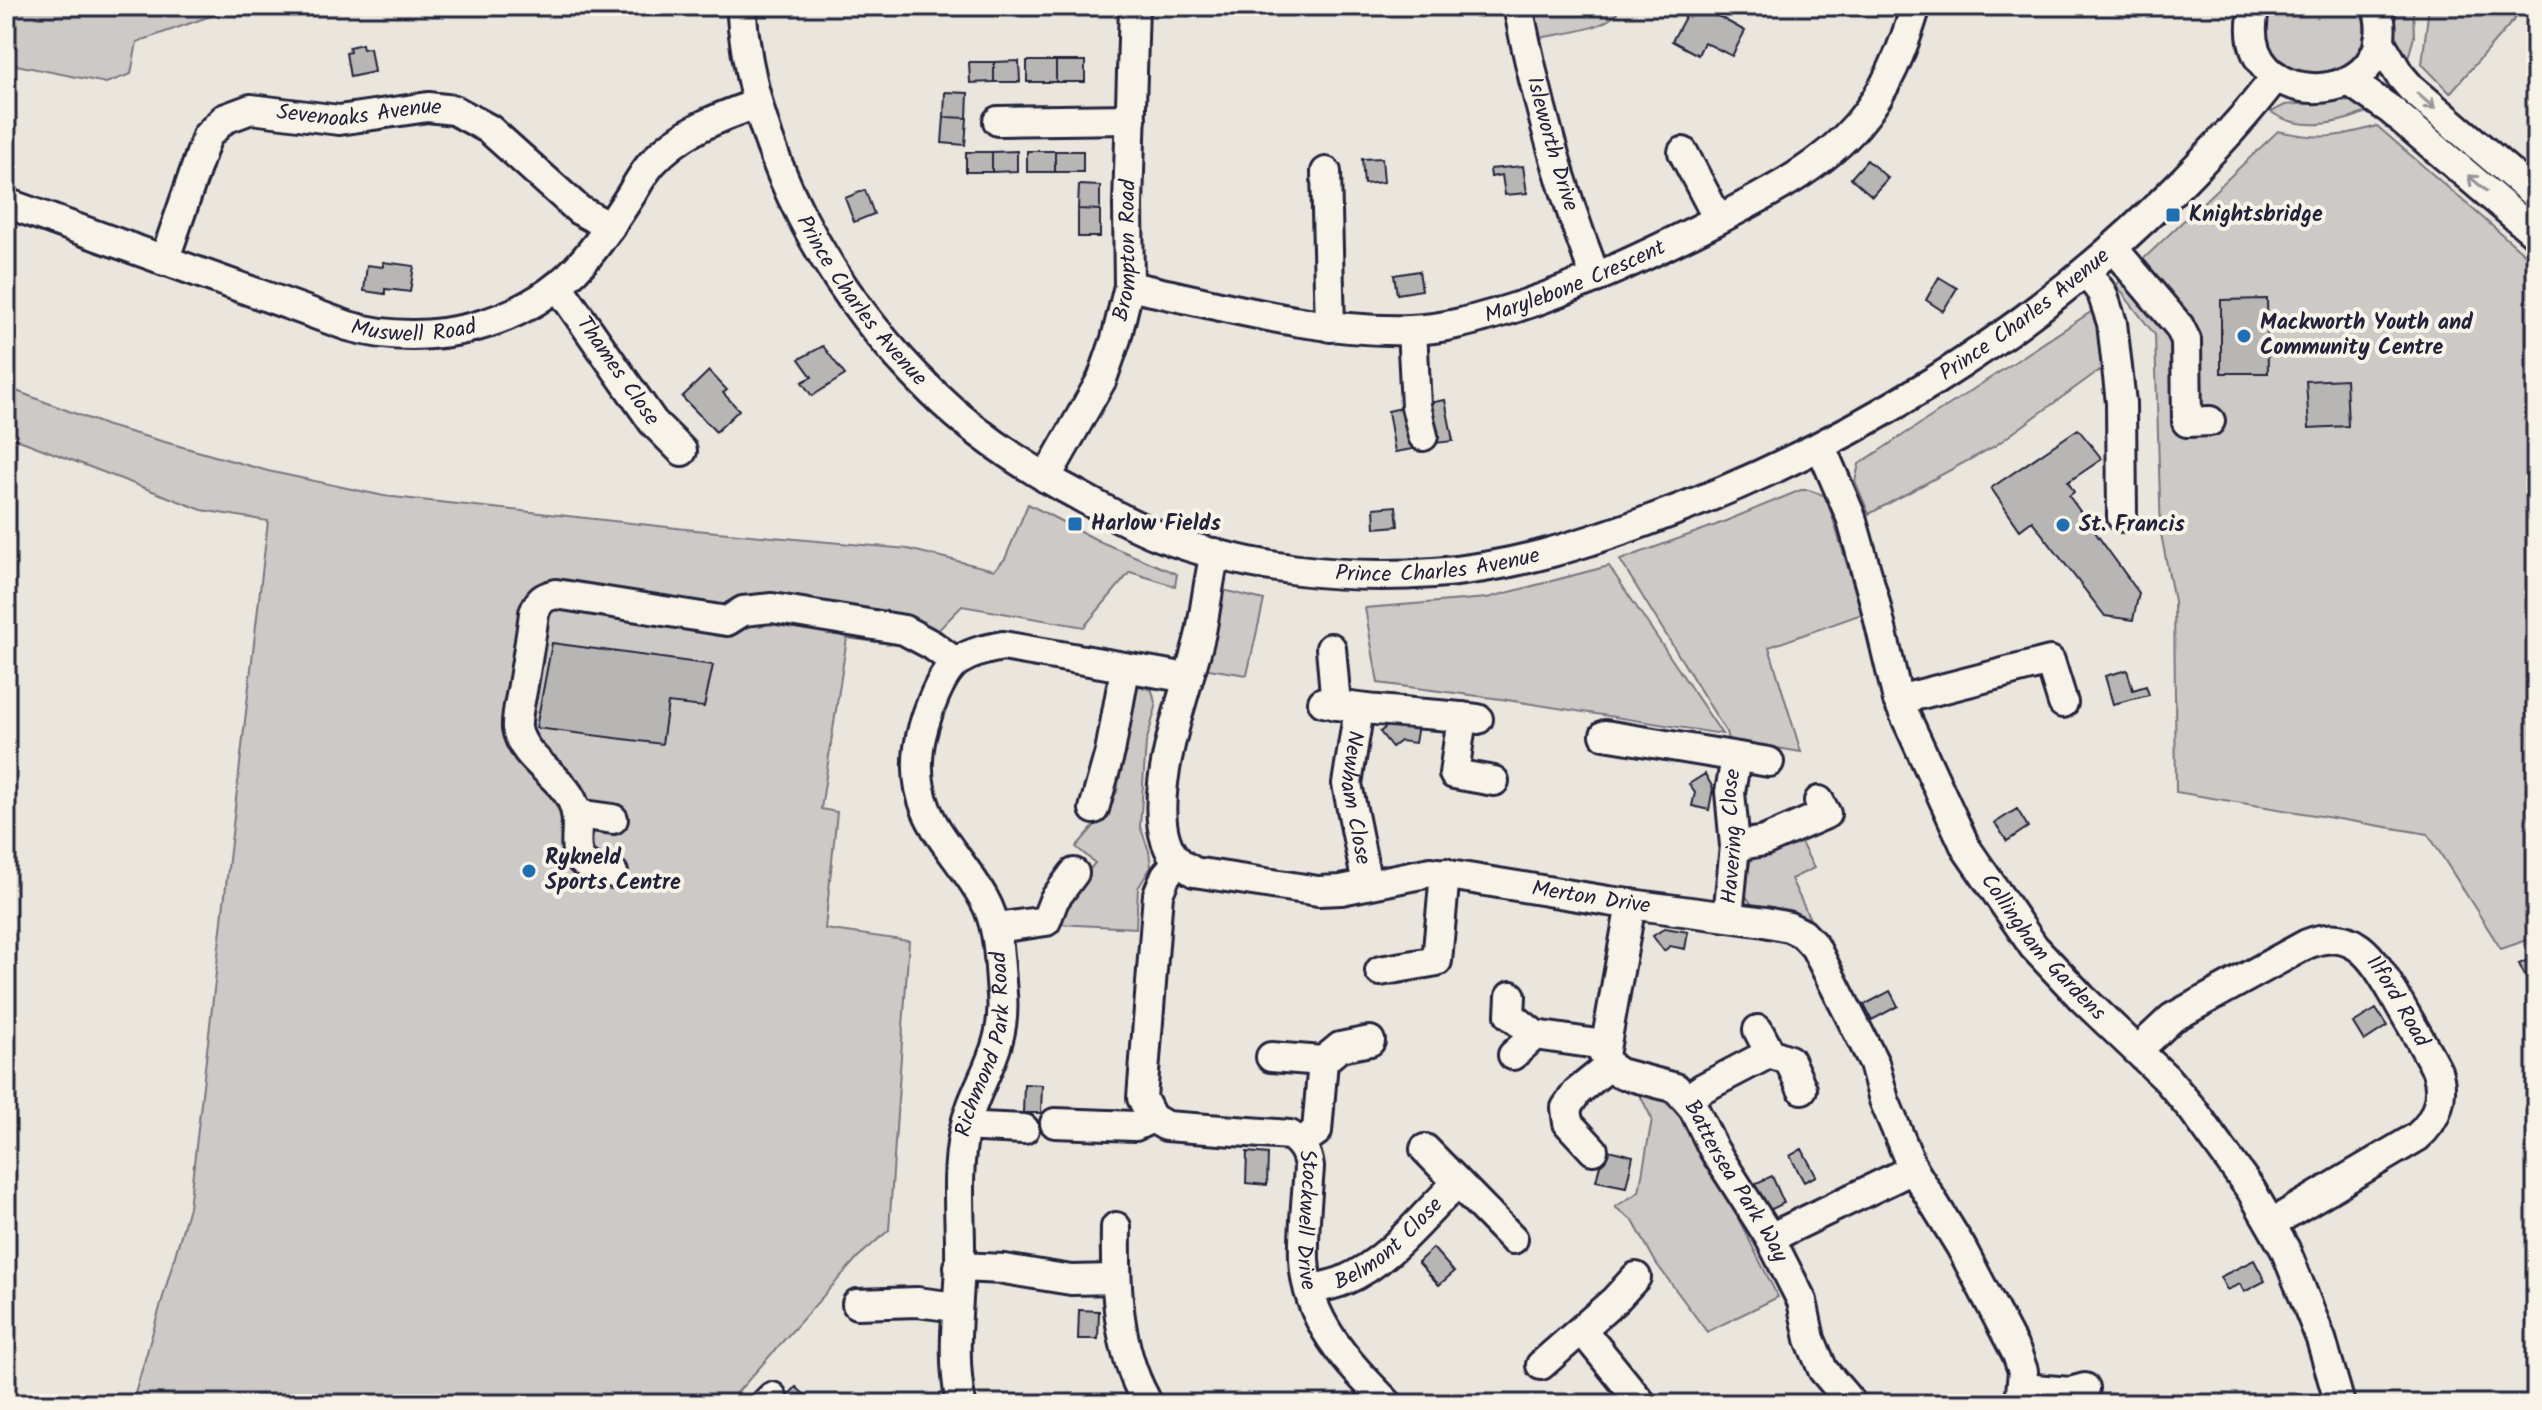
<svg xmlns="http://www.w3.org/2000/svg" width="2542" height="1410" font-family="Kalam,sans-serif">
  <rect width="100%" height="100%" fill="#eae6de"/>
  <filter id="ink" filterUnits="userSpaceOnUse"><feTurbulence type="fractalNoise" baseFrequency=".0125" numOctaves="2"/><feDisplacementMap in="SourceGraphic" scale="16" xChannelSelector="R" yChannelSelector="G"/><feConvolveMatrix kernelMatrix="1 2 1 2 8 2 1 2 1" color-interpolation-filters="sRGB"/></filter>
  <g filter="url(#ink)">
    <path fill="#cdc9c6" stroke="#787680" stroke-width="2" d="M 6,6 L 239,6 L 137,42 L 131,74 L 106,83 L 6,63 Z
      M 1533,6 L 1621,6 C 1612,30 1563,33 1540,38 Z
      M 2271,6 L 2360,6 C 2391,95 2239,93 2271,6 Z
      M 2393,6 L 2413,6 L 2414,37 L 2406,65 L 2398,50 Z
      M 2429,6 L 2526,6 L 2450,93 L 2422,64 Z
      M 2351,100 L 2363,102 L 2369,111 C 2339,124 2301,132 2271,112 L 2285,105 Z
      M 2377,126 L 2536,264 L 2536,937 L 2501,949 L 2428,834 L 2176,792 L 2174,601 L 2161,534 L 2155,335 L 2116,285 L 2278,131 C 2320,140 2335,138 2377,126 Z
      M 2100,306 L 2109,363 L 1995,446 L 1869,514 L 1855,481 L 1859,464 Z
      M 6,387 L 108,426 L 268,471 L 384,496 L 695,530 L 908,549 L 994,570 L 1005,559 L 1028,504 L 1101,542 L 1177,574 L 1175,586 L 1130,572 L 1084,627 L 962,606 L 916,653 L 906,646 L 847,638 L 821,809 L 837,812 L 825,929 L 909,941 L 889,1230 L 858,1257 L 727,1404 L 132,1404 L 189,1207 L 268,521 L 202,510 L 6,435 Z
      M 1801,490 L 1809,490 L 1826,496 L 1862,614 L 1769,647 L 1801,752 L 1728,740 L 1726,732 L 1620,560 L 1716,525 Z
      M 1609,566 L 1722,734 L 1501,699 L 1378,683 L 1365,608 L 1487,598 Z
      M 1223,590 L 1264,600 L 1247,675 L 1202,668 Z
      M 1130,683 L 1152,690 L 1156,707 L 1146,743 L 1140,826 L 1149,851 L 1151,867 L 1138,888 L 1136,928 L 1057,924 L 1058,908 L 1095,863 L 1076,847 L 1096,824 L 1117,792 Z
      M 1798,837 L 1814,868 L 1791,879 L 1810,919 L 1790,910 L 1752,905 L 1744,893 L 1752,853 Z
      M 1640,1095 L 1662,1099 L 1680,1116 L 1709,1169 L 1735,1203 L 1738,1218 L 1778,1297 L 1707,1332 L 1656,1263 L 1633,1221 L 1615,1207 L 1639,1192 L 1652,1119 Z"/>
    <path fill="#b8b6b5" stroke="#22223b" stroke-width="2" d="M 1691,6 L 1721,6 L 1716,15 L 1745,31 L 1732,56 L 1704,42 L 1698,55 L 1672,41 Z
      M 2536,26 L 2536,51 L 2524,42 Z
      M 362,44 L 363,49 L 370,48 L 374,72 L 350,77 L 346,53 L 350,52 L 349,47 Z
      M 1019,61 L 1020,82 L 994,82 L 994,62 Z
      M 1027,61 L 1056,61 L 1056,82 L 1027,82 Z
      M 1056,61 L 1085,61 L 1085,82 L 1056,82 Z
      M 969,62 L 994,62 L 994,82 L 970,83 Z
      M 945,92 L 968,93 L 967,118 L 944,117 Z
      M 944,117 L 967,118 L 965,145 L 942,143 Z
      M 1017,151 L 1017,171 L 992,172 L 992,152 Z
      M 1027,151 L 1055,151 L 1055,172 L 1027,172 Z
      M 1055,151 L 1083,151 L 1083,172 L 1055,172 Z
      M 966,152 L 992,152 L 992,172 L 966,172 Z
      M 1382,158 L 1384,182 L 1364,184 L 1362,159 Z
      M 1867,160 L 1888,178 L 1872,196 L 1851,178 Z
      M 1523,166 L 1527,193 L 1505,195 L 1502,175 L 1491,177 L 1490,169 Z
      M 1079,185 L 1100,186 L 1100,210 L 1078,209 Z
      M 865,190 L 874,214 L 854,222 L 845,198 Z
      M 1078,209 L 1100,210 L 1100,237 L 1078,237 Z
      M 383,262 L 414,266 L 410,292 L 385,289 L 385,294 L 364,291 L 367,265 L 383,267 Z
      M 1419,271 L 1422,290 L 1397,294 L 1394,275 Z
      M 1939,277 L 1957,288 L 1943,311 L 1926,300 Z
      M 2267,299 L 2268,373 L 2221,373 L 2221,300 Z
      M 823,346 L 845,375 L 812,396 L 802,382 L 812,377 L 799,359 Z
      M 709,371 L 727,390 L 723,393 L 739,410 L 716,432 L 682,397 Z
      M 2346,379 L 2348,426 L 2309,428 L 2306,381 Z
      M 1445,400 L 1453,441 L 1436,443 L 1428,403 Z
      M 1406,407 L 1413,449 L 1395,452 L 1388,411 Z
      M 2078,429 L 2102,459 L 2068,482 L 2074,492 L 2069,496 L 2139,593 L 2133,620 L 2105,616 L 2032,521 L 2020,530 L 1991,488 Z
      M 1396,506 L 1398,526 L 1375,528 L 1374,508 Z
      M 552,643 L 713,665 L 704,707 L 668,703 L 662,744 L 536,728 Z
      M 2127,670 L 2133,690 L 2146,686 L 2149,695 L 2113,704 L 2105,676 Z
      M 1393,721 L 1418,725 L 1415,743 L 1400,741 L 1392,747 L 1380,732 Z
      M 1705,774 L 1713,788 L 1709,810 L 1692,806 L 1695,793 L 1689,784 Z
      M 2017,809 L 2028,827 L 2007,841 L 1995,823 Z
      M 1665,928 L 1688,932 L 1685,949 L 1670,946 L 1664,951 L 1653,936 Z
      M 2536,956 L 2536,984 L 2530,986 L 2519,964 Z
      M 1890,991 L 1898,1006 L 1872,1020 L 1864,1005 Z
      M 2376,1009 L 2387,1026 L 2364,1041 L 2353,1023 Z
      M 1024,1084 L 1042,1085 L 1041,1113 L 1023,1113 Z
      M 1604,1149 L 1633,1156 L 1626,1187 L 1596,1181 Z
      M 1802,1149 L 1816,1176 L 1804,1182 L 1790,1156 Z
      M 1247,1152 L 1268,1154 L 1267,1185 L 1246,1183 Z
      M 1772,1176 L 1784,1203 L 1766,1212 L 1754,1184 Z
      M 1433,1248 L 1454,1272 L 1439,1285 L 1418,1262 Z
      M 2254,1260 L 2265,1281 L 2244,1292 L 2240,1284 L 2227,1290 L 2220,1277 Z
      M 1079,1310 L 1099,1311 L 1098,1339 L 1078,1339 Z
      M 796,1387 L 815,1404 L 780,1404 Z"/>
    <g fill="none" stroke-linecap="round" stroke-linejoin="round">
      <g stroke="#22223b" stroke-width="34">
        <g id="minor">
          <path id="s1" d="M 741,6 C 752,154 827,289 932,392 C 970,429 1014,460 1061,486 C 1093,503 1124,522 1159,536 C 1245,569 1343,580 1434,573 C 1508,568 1578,546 1647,521 C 1848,448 2033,334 2183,181 C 2216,147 2248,114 2276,76"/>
          <path id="s2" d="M 1518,6 C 1536,99 1561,189 1596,278"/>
          <path d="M 2255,6 C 2226,118 2408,113 2377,6"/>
          <path d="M 2379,40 L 2399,74 L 2411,88 L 2536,195"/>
          <path d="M 2349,81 L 2391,110 L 2536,234"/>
          <path d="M 998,121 L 1131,119"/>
          <path d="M 1683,152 L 1718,219"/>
          <path d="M 1326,172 L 1330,327"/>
          <path id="s3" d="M 6,203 L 348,326 C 430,350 530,325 586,258 C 603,238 618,215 632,193 C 638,183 644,172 652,163 C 680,132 718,117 757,104"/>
          <path d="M 2113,248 L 2179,326 L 2186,340 L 2187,422 L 2210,421"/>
          <path id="s4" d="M 164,261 L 207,136 L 224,119 L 251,109 L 339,120 L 428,107 L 454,110 L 489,129 L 579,210 L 610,227"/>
          <path d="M 2086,271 L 2102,293 L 2112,323 L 2121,403 L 2122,517"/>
          <path id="s5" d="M 558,286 L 653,422 L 682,451"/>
          <path id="s6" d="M 1129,286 C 1222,305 1314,333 1410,330 C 1445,329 1478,319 1511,309 C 1583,286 1650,254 1717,220 C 1767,194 1820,168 1857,125 C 1887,90 1903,49 1916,6"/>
          <path d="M 1412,330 L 1416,406 L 1423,436"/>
          <path id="s7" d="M 1821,447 L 1851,517 L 1874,599 L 1898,700 L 1966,848 L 2034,947 L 2082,998 L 2166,1078 L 2193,1110 L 2251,1190 L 2285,1249 L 2321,1339 L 2340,1404"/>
          <path id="s8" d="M 1046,478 L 1102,379 L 1116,339 L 1129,286 L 1128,205 L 1134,6"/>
          <path id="s9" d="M 1215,553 C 1209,579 1206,606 1201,632 C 1190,685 1133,819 1179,862 C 1183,866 1190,869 1194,872 L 1318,891 L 1341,890 L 1431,872 L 1608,901 L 1765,922 L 1789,927 L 1803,934 L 1815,947 L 1874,1063 L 1884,1100 L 1913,1169 L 1961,1247 L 2017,1354 L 2023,1371 L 2020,1404"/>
          <path d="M 1331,648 L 1336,705"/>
          <path d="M 1898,700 L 2050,661 L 2063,703"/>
          <path d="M 1323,702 C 1373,713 1426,712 1478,719"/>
          <path id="s10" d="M 1359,709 L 1347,784 L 1367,884"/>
          <path d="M 1462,717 L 1454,774 L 1494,781"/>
          <path d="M 1605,735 L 1769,762"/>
          <path d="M 1094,809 L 1110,752 L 1125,669"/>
          <path d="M 577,814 L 613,819"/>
          <path d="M 1735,846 L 1764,841 L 1826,814 L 1819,801"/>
          <path id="s11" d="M 1178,861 L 1166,875 L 1158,894 L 1142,1098 L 1152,1118 L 1166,1126 L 1290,1135 C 1302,1144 1307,1152 1309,1167 C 1307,1197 1303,1229 1304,1259 C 1306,1320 1348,1363 1388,1404"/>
          <path d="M 613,873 C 551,864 592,831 569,795 C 555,773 521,755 517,728 C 516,714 521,699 523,685 C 527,661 531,637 534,613 C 539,600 543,597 556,594 L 727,621 L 743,611 L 772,608 L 904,630 L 932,645 L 955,662"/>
          <path id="s12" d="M 1631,904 L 1604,1055 L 1609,1066 L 1619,1073 L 1676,1088 L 1694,1109 L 1714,1150 L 1770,1238 L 1802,1301 L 1810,1339 L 1823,1370 L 1852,1404"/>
          <path id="s13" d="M 1728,916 L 1735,846 L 1730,792 L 1736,758"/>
          <path d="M 996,928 L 1046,921 L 1054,900 L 1074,873"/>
          <path d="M 1380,971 L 1437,961 L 1445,873"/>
          <path d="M 1511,996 L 1510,1015 L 1535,1035 L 1604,1045"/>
          <path d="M 1758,1030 L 1770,1053"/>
          <path id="s14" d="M 2138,1050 L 2172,1018 L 2307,944 C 2355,925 2373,959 2394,994 C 2408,1020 2424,1045 2437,1071 C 2445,1096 2437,1120 2417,1137 L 2272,1223"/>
          <path d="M 1513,1055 L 1535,1035"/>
          <path d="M 1271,1057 L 1323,1061 L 1340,1047 L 1370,1041"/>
          <path d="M 1687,1099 L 1703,1088 L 1770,1053 L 1789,1060 L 1802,1089"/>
          <path d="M 967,1121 L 980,1127 L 1024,1129"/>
          <path d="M 1055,1123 L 1135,1126 L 1152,1118"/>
          <path d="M 1300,1143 L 1317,1131 L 1323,1061"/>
          <path d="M 1425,1149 L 1513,1239"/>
          <path d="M 1593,1150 L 1568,1123 L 1566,1108 L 1577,1092 L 1609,1066"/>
          <path d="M 1116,1227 C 1115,1283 1117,1348 1145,1398"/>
          <path d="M 1770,1238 L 1913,1169"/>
          <path d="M 959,1267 L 1004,1269 L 1071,1280 L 1115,1279"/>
          <path id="s15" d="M 1309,1290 C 1320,1287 1334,1285 1345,1280 C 1391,1260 1421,1217 1457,1183"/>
          <path d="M 857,1304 L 917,1302 L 956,1307"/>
          <path d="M 1582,1330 L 1642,1404"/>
          <path d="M 1541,1365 L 1615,1300 L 1636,1277"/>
          <path d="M 2023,1388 L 2070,1392 L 2085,1388"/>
          <path d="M 765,1404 L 772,1397"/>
          <path id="s16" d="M 961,1404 C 951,1355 958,1314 960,1265 C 961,1221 955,1176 964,1132 C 974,1082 1007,1053 1002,994 C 999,962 1000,927 984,899 C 954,845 910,819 919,748 C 922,725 939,674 958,661 C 972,652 987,649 1003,646 L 1188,678"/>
        </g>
      </g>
      <use href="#minor" stroke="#f7f3e8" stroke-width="28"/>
    </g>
    <defs><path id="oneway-shaft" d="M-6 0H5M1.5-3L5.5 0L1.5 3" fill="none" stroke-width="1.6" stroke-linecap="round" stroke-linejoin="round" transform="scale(2)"/></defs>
    <g stroke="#97959a">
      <use href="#oneway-shaft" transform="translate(2426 101) rotate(41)"/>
      <use href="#oneway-shaft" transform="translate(2477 183) rotate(-139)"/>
    </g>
  </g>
  <g fill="#1f6fb2" stroke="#f7f3e8" stroke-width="3">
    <rect x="2165" y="207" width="16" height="16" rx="4"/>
    <circle cx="2244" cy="336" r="8"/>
    <rect x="1067" y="516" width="16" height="16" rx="4"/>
    <circle cx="2063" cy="525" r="8"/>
    <circle cx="529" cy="871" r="8"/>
  </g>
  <g text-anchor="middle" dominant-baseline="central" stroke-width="8" stroke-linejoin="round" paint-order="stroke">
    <g font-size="22" fill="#22223b" stroke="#f7f3e8">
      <text stroke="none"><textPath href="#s4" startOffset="294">Sevenoaks Avenue</textPath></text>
      <text stroke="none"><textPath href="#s2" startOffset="142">Isleworth Drive</textPath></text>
      <text stroke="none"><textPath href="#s8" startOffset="246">Brompton Road</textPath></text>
      <text stroke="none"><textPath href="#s6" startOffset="458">Marylebone Crescent</textPath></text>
      <text stroke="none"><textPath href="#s1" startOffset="324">Prince Charles Avenue</textPath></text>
      <text stroke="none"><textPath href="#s1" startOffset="1642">Prince Charles Avenue</textPath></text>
      <text stroke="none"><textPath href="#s3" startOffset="430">Muswell Road</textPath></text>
      <text stroke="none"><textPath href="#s5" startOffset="104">Thames Close</textPath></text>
      <text stroke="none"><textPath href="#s1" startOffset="994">Prince Charles Avenue</textPath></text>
      <text stroke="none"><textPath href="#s10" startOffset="90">Newham Close</textPath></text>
      <text stroke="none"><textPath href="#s13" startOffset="80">Havering Close</textPath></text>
      <text stroke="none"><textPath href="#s9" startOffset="740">Merton Drive</textPath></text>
      <text stroke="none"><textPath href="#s7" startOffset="554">Collingham Gardens</textPath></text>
      <text stroke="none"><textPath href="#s14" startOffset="322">Ilford Road</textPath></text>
      <text stroke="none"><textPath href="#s16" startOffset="364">Richmond Park Road</textPath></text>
      <text stroke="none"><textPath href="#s12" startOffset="348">Battersea Park Way</textPath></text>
      <text stroke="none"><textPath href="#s11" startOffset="498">Stockwell Drive</textPath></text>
      <text stroke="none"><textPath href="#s15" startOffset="94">Belmont Close</textPath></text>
    </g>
    <g font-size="22" font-weight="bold" fill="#22223b" stroke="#f7f3e8" text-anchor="start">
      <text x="2189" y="215">Knightsbridge</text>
      <text x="2260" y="323">Mackworth Youth and<tspan x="2260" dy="25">Community Centre</tspan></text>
      <text x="1091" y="524">Harlow Fields</text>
      <text x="2079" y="525">St. Francis</text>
      <text x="545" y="858">Rykneld<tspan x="545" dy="25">Sports Centre</tspan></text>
    </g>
  </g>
  <rect width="2542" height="1410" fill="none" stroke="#f7f3e8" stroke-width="32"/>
  <rect x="16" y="16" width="2510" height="1378" fill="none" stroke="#22223b" stroke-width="3" filter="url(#ink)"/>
</svg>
